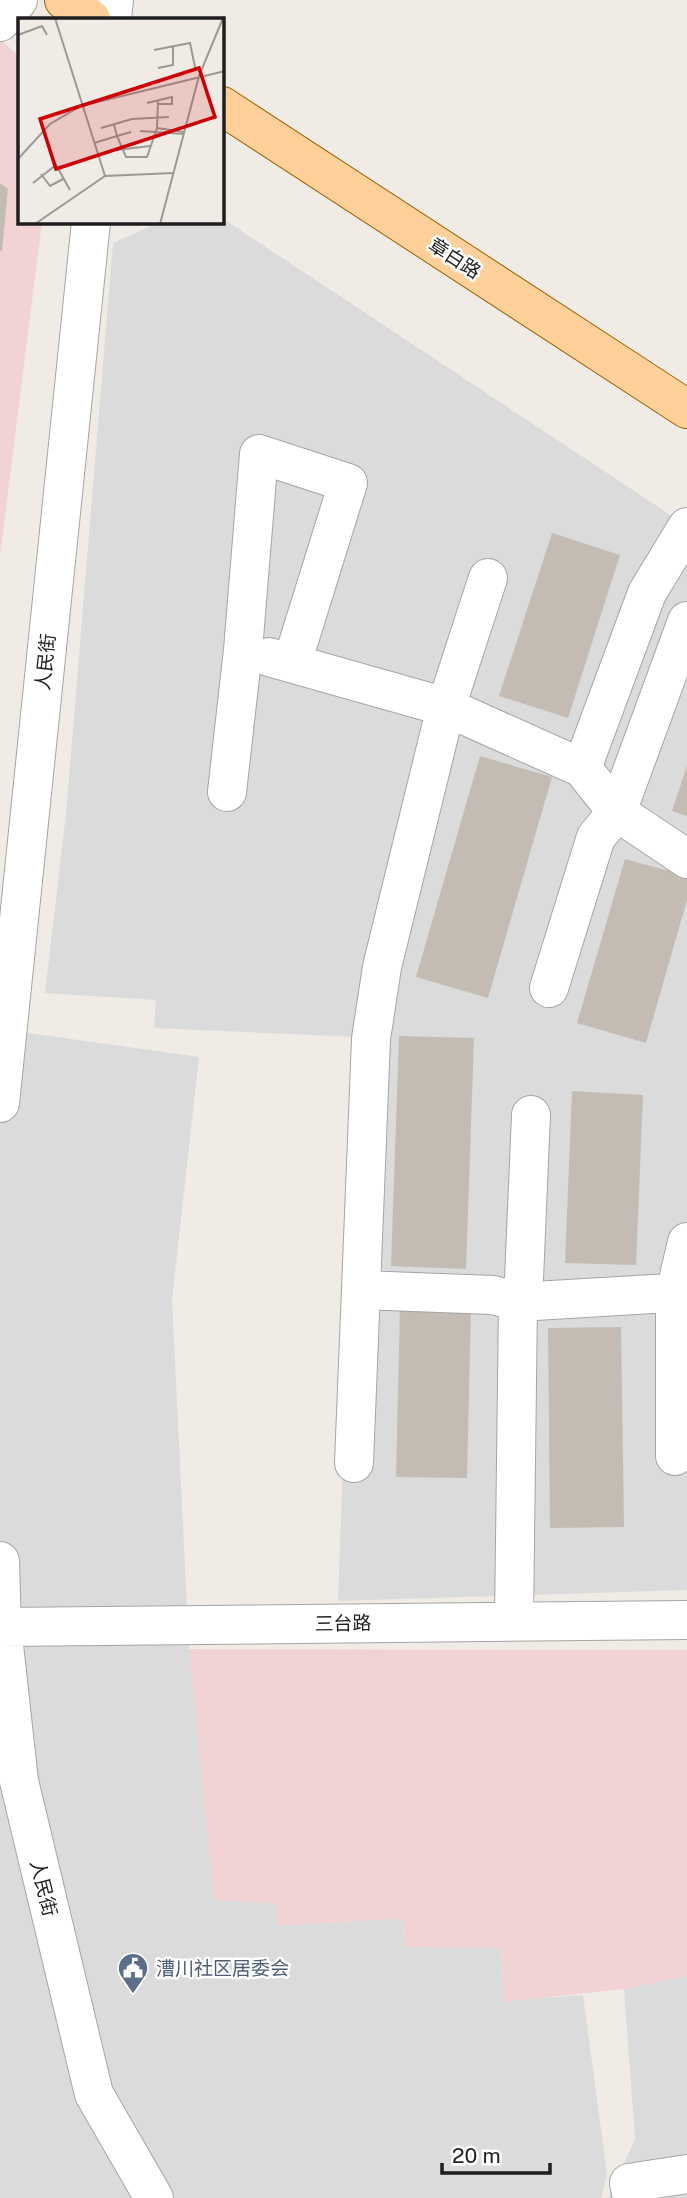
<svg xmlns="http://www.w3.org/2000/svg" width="687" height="2198" font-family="'Public Sans','Noto Sans SC',sans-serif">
  <rect width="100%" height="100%" fill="#f0ebe4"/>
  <path fill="#dcdbdb" d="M 222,218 L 687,526 L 687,1590 L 338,1601 L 358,1037 L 154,1028 L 156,1000 L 45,993 L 66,814 L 113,243 L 160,222 L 222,222 Z
    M 0,1029 L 199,1057 L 172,1300 L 189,1649 L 214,1900 L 276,1903 L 279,1926 L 403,1918 L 404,1947 L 501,1948 L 504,2001 L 583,1995 L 607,2174 L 601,2198 L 0,2198 Z
    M 687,1976 L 687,2198 L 608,2198 L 635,2139 L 624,1989 Z"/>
  <path fill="#f1d3d3" d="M 0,39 L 19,56 L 19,222 L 42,222 L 0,557 Z
    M 189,1649 L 687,1650 L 687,1976 L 624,1989 L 504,2002 L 501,1948 L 404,1947 L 403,1918 L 278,1926 L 275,1903 L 214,1900 Z"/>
  <path fill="#c4bbb3" d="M 0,183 L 8,189 L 2,251 L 0,251 Z
    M 552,533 L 620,555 L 568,718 L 499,696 Z
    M 480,756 L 552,777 L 488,998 L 416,977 Z
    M 687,766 L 687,816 L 672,811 Z
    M 625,859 L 687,876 L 687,900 L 646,1043 L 577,1023 Z
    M 399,1036 L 474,1038 L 466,1269 L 391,1266 Z
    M 572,1091 L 643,1095 L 636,1265 L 565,1263 Z
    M 400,1306 L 471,1307 L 467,1478 L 396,1477 Z
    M 621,1327 L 624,1527 L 550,1528 L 548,1328 Z"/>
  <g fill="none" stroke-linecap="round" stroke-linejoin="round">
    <g stroke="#a5a5a5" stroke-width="40">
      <path id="minor" d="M 112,19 L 114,0
        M 0,22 L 18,0
        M 269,657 L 446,707 L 582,768 L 617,812 L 687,859
        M 582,768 L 647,593 L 687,527
        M 227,792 L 243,650 L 259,454 L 348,483 L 292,663
        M 549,988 L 596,837 L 617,812 L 687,621
        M 0,1103 L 91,222
        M 361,1290 L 493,1295 L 518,1302 L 524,1279 L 531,1115
        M 675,1456 L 675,1293 L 687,1242
        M 354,1463 L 371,1039 L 382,967 L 446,707 L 488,578
        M 0,1561 L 2,1627 L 19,1781 L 94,2094 L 154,2198
        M 514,1621 L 518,1302 L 687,1292
        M 0,1627 L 687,1620
        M 632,2198 L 629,2183 L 687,2174"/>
    </g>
    <g stroke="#996100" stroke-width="40">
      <path id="major" d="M 64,0 L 91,19
        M 222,106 L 687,409"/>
    </g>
    <use href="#minor" stroke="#fff" stroke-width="38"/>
    <use href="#major" stroke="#ffd09a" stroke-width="38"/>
  </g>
  <defs>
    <g id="civic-pin" transform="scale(1.575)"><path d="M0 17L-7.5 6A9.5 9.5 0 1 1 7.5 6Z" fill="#5c6f8a" stroke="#fff"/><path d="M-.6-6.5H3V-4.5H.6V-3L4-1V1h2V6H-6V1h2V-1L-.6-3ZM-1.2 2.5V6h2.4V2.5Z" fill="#fff"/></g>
  </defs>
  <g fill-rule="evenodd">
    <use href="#civic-pin" x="133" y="1968"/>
  </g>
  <g text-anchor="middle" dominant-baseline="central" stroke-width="5" stroke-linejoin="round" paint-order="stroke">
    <g font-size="19" fill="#1e1e1e" stroke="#fff">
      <text transform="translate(455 258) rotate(33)">章白路</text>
      <text transform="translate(45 662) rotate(-84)">人民街</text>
      <text transform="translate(343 1623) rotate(-1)">三台路</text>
      <text transform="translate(44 1888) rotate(76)">人民街</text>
    </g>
    <g font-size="19" fill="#4e5e75" stroke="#fff" text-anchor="start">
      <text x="156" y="1968">漕川社区居委会</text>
    </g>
  </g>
  <g transform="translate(18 18)">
    <rect width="206" height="206" fill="#f0ebe4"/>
    <path fill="none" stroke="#9c9995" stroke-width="2" d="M 37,0 L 87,158M 0,17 L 24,8 L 29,17M 136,32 L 172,25 L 177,49 L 183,52M 140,50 L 155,47 L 155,29M 129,85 L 154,79 L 154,86 L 140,86M 96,107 L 99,118 L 113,114M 83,110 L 114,101 L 151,99M 139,110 L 166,114M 122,113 L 166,116M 76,125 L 99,118 L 108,139 L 129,139 L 139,110 L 140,83M 91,133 L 132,128M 0,141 L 32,106 L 63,88 L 207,53M 23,156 L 32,168 L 45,161M 15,165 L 38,147 L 52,172M 17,206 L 87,158 L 155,155M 142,206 L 181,58 L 205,0"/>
    <path fill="#cd0007" fill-opacity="0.15" stroke="#cd0007" stroke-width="3.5" d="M 181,50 L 197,99 L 38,151 L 22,101 Z"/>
    <rect width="206" height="206" fill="none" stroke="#1e1e1e" stroke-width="3.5"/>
  </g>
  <path d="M442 2163v10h108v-10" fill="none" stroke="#1e1e1e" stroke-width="3.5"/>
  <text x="452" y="2163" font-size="21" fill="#1e1e1e" stroke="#ffffff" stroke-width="5" paint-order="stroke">20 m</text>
</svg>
